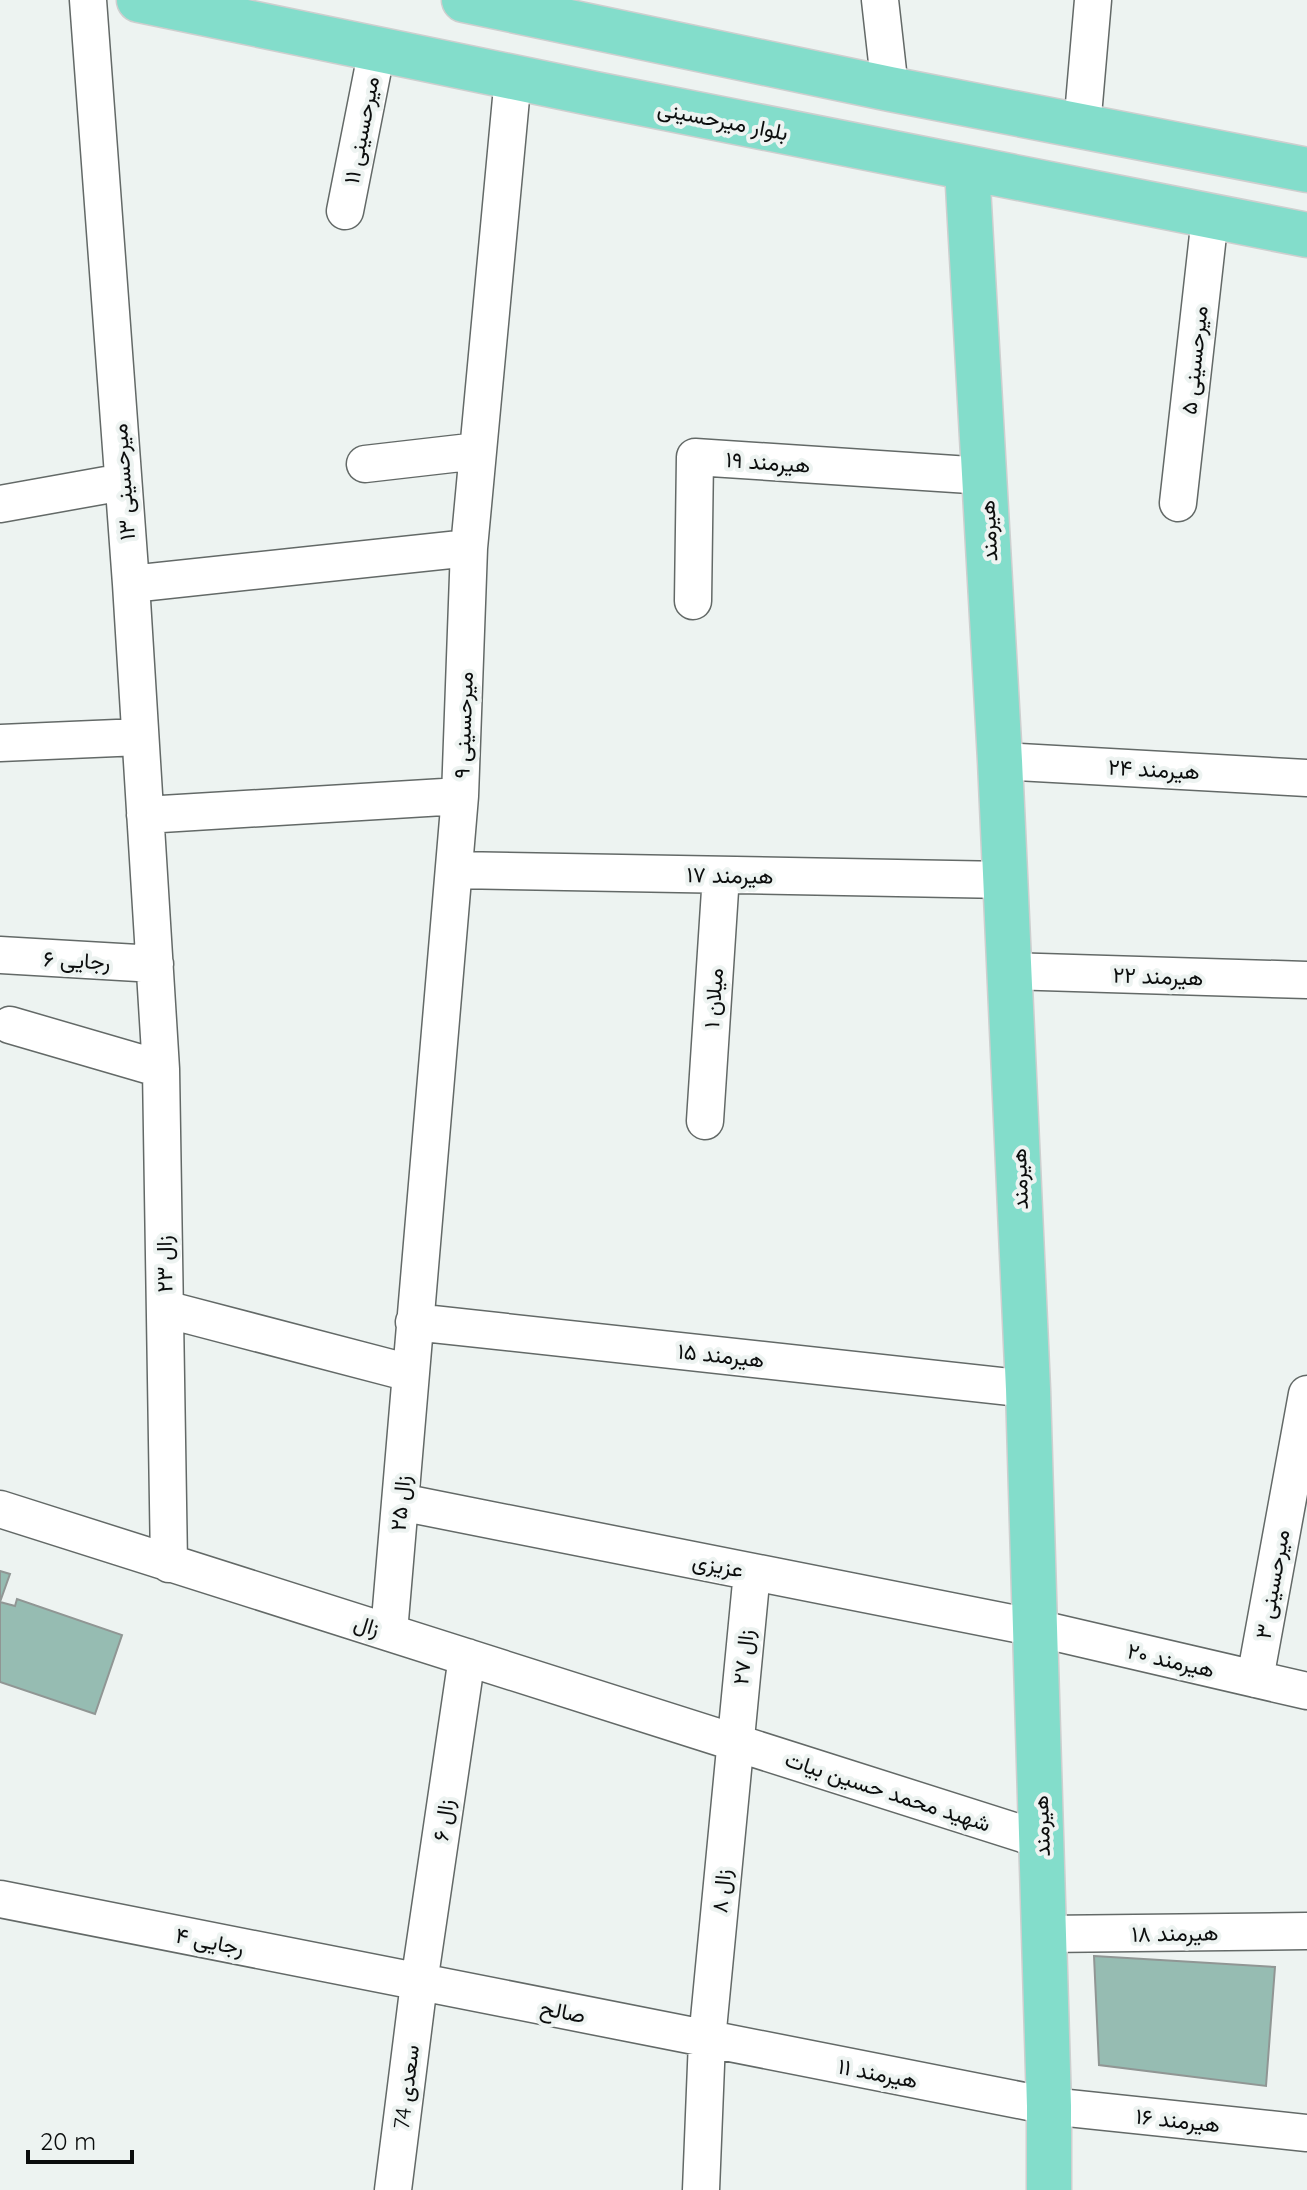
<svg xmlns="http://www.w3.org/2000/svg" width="1307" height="2190" font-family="Quicksand,Vazirmatn,sans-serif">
  <rect width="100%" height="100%" fill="#edf3f1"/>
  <path fill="#96bcb2" stroke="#909694" stroke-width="2" d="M 0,1571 L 10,1574 L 0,1602 L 15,1606 L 17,1599 L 122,1635 L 95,1714 L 0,1682 Z
    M 1094,1956 L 1275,1967 L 1266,2086 L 1099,2065 Z"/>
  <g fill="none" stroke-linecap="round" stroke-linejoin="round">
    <g stroke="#636967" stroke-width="39">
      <path id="minor" d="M 88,0 L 131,584 L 161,1069 L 169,1564
        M 880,0 L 890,89
        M 1082,127 L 1093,0
        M 345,211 L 377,49
        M 365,464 L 478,451
        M 1178,503 L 1210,217
        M 0,504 L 123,482
        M 131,584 L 469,548
        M 693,601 L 695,457 L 985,476
        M 0,743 L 140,737
        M 1000,761 L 1307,778
        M 145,815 L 460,796
        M 454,870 L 1006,880
        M 0,955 L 155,964
        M 1010,971 L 1307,980
        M 10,1025 L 161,1069
        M 705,1121 L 721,875
        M 165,1309 L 410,1373
        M 414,1322 L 1028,1389
        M 400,1502 L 1036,1628 L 1307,1691
        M 0,1509 L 1042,1840
        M 389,1632 L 460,796 L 469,548 L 513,77
        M 1255,1679 L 1307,1394
        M 0,1899 L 1049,2106 L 1307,2133
        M 1044,1934 L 1307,1931
        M 393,2190 L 419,1983 L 467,1657
        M 701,2190 L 707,2040 L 752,1572"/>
    </g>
    <g stroke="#cecfcf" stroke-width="47">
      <path id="major" d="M 139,0 L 595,94 L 1307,235
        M 464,0 L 890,89 L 1307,170
        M 967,168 L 1000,761 L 1028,1389 L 1049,2106 L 1049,2190"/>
    </g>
    <use href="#minor" stroke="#fff" stroke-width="36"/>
    <use href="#major" stroke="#83ddcb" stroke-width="44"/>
  </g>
  <g text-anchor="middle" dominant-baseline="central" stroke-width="8" stroke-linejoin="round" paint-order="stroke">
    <g font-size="22" fill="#0b0d0d" stroke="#edf3f1">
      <text transform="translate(723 120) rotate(11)">بلوار میرحسینی</text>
      <text transform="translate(361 130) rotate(-79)">میرحسینی ۱۱</text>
      <text transform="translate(1194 360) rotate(-84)">میرحسینی ۵</text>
      <text transform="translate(768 462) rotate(4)">هیرمند ۱۹</text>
      <text transform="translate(123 482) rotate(-94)">میرحسینی ۱۳</text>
      <text transform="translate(988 531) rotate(-93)">هیرمند</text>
      <text transform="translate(463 725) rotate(-88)">میرحسینی ۹</text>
      <text transform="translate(1154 769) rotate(3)">هیرمند ۲۴</text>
      <text transform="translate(730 875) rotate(1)">هیرمند ۱۷</text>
      <text transform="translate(77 960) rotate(3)">رجایی ۶</text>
      <text transform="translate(1158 976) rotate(2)">هیرمند ۲۲</text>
      <text transform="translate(713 998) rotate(-86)">میلان ۱</text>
      <text transform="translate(1019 1179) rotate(-92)">هیرمند</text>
      <text transform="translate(164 1264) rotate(-91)">زال ۲۳</text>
      <text transform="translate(721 1355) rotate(6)">هیرمند ۱۵</text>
      <text transform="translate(400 1503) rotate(-85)">زال ۲۵</text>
      <text transform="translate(718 1565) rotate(11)">عزیزی</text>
      <text transform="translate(1272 1584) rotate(-80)">میرحسینی ۳</text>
      <text transform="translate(367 1625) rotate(17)">زال</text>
      <text transform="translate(743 1657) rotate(-84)">زال ۲۷</text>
      <text transform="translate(1171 1660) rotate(13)">هیرمند ۲۰</text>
      <text transform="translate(888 1791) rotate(18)">شهید محمد حسین بیات</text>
      <text transform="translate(443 1820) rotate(-82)">زال ۶</text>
      <text transform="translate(1041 1826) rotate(-92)">هیرمند</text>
      <text transform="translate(721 1891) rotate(-85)">زال ۸</text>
      <text transform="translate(1175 1933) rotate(-1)">هیرمند ۱۸</text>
      <text transform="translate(210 1941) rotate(11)">رجایی ۴</text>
      <text transform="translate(563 2011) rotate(11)">صالح</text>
      <text transform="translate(878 2073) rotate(11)">هیرمند ۱۱</text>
      <text transform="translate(406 2087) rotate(-83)">سعدی 74</text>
      <text transform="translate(1178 2120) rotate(6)">هیرمند ۱۶</text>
    </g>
  </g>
  <path d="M28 2150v12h104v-12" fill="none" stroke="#0b0d0d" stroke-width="4"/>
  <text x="40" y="2150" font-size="24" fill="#0b0d0d" stroke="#edf3f1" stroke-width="6" paint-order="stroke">20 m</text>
</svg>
